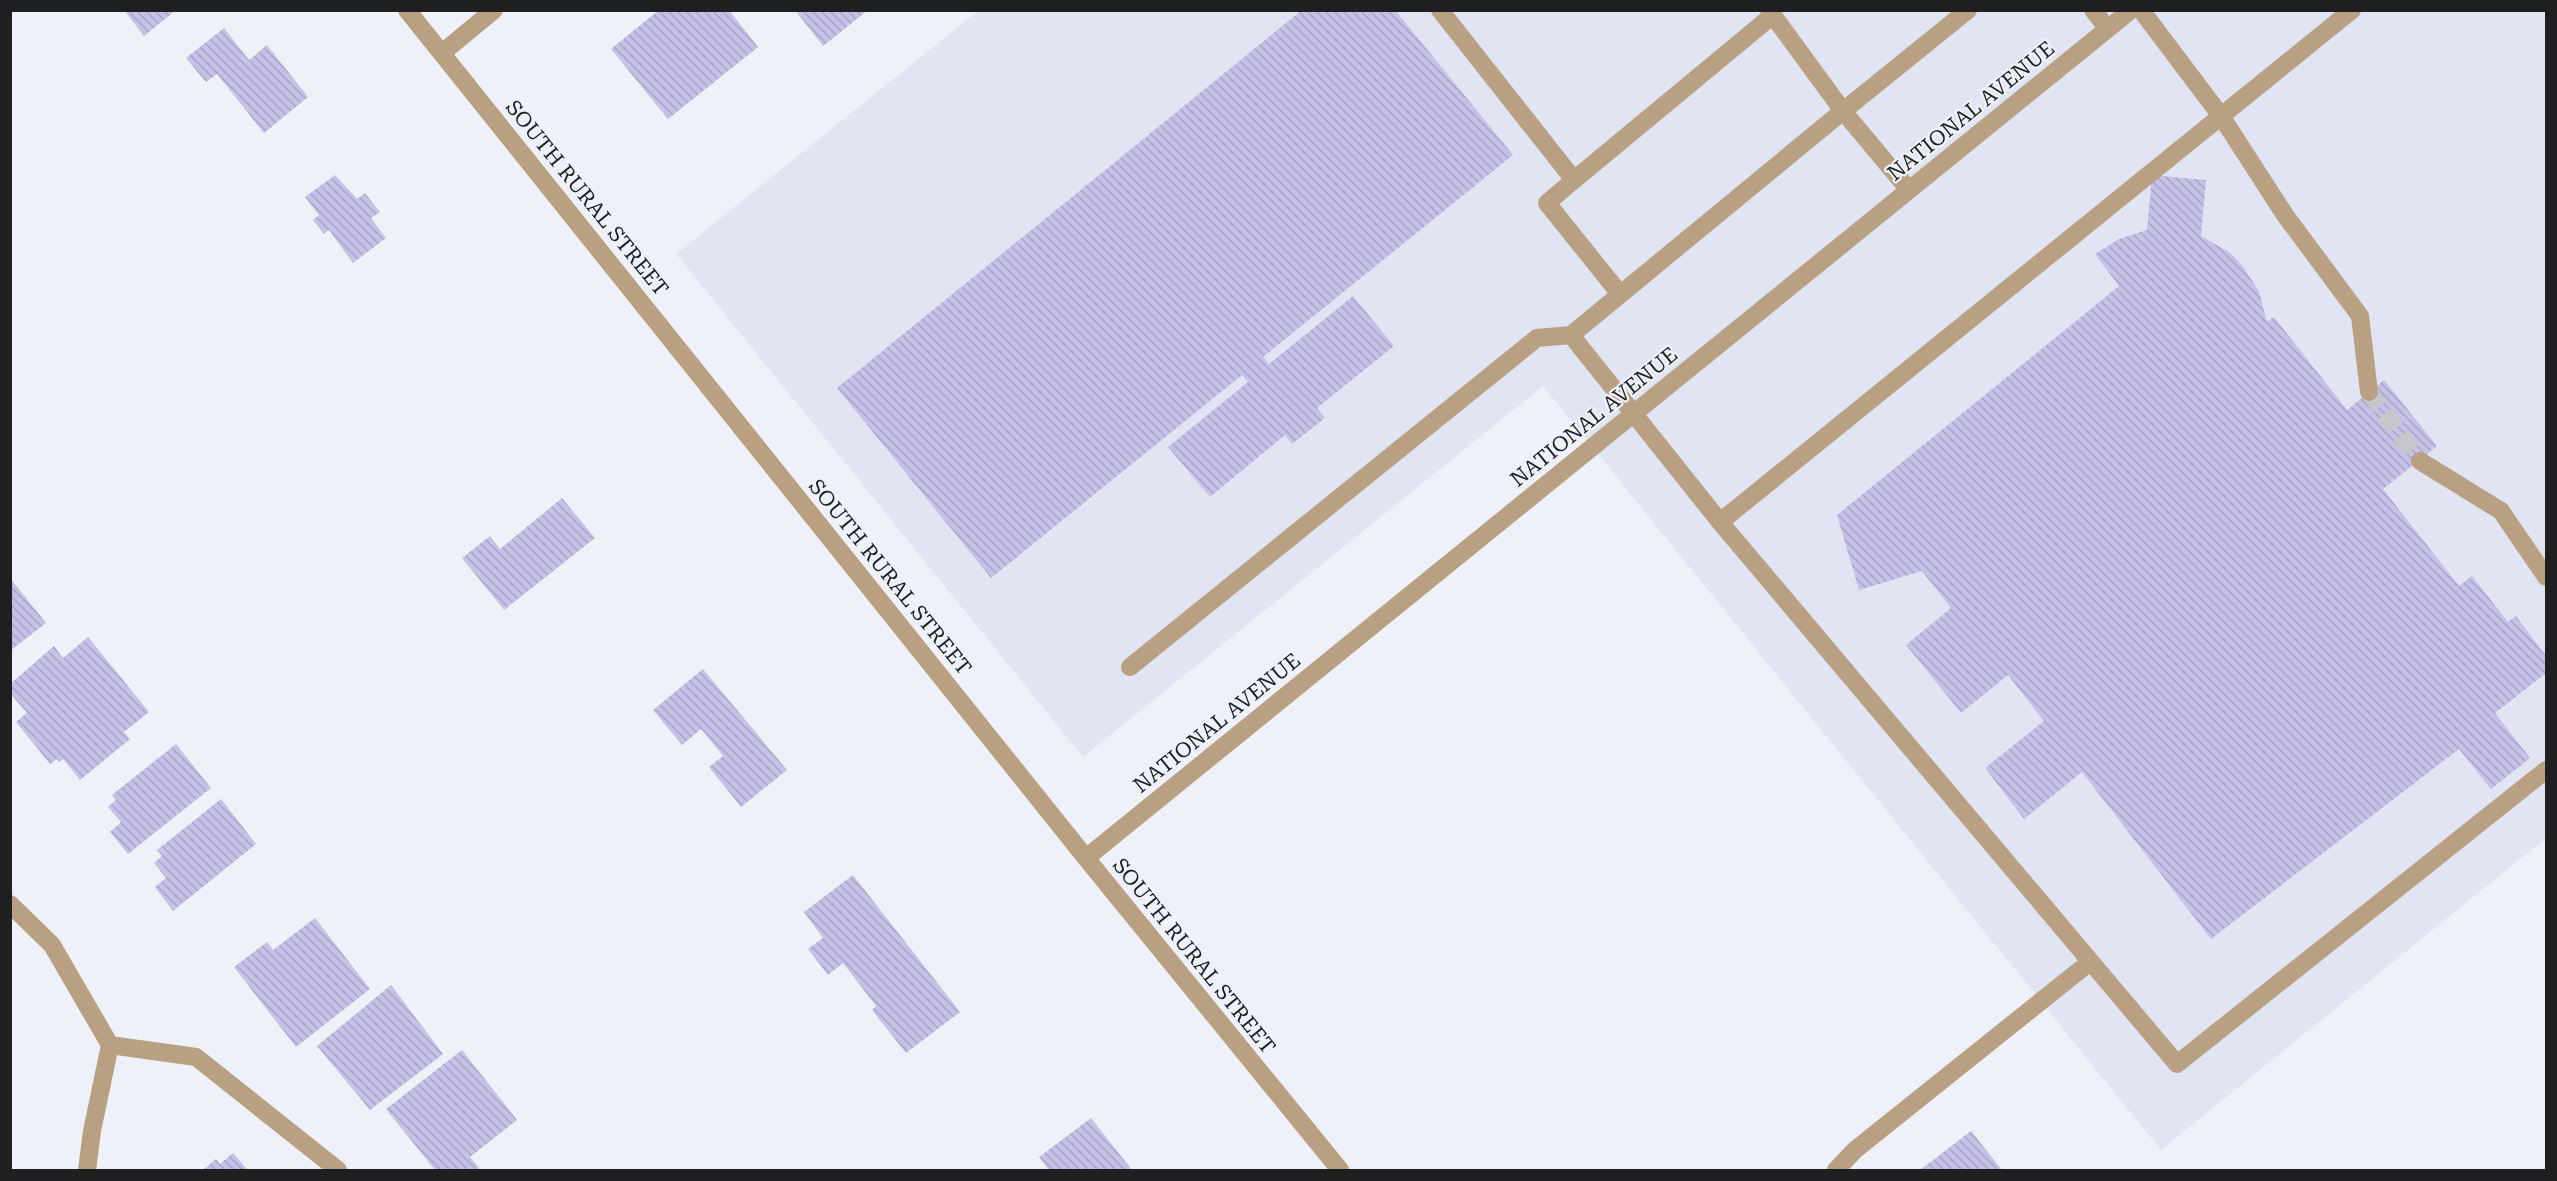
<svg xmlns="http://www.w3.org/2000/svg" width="2557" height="1181" font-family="'Roboto Serif',serif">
  <defs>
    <pattern id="building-back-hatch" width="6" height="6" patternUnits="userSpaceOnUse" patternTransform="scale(1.5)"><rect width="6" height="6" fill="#c5c1e7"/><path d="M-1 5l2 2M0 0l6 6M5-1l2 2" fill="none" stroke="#a9a5c6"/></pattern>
  </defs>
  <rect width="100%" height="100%" fill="#eff1f8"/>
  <path fill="#e1e5f3" d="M 978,11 L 2546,11 L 2546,838 L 2161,1150 L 1543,386 L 1083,757 L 676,254 Z"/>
  <path fill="url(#building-back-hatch)" d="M 124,10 L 176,10 L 144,36 Z
    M 659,10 L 729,10 L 758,47 L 668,119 L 611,49 Z
    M 795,10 L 868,10 L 823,46 Z
    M 1302,10 L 1395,10 L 1513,155 L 1263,357 L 1269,364 L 1353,296 L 1394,346 L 1317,408 L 1325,418 L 1292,444 L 1285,435 L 1210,497 L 1168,447 L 1248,382 L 1242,375 L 991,578 L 837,388 Z
    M 224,28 L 249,60 L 267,45 L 308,97 L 264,133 L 217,74 L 206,82 L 186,58 Z
    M 335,175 L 357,199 L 365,193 L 380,212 L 371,218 L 386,238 L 353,263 L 329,230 L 324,234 L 313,220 L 319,215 L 305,197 Z
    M 2152,175 L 2206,180 L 2201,236 L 2229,252 L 2241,264 L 2259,291 L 2267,322 L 2274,317 L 2347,410 L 2384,380 L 2437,446 L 2383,489 L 2459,586 L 2472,576 L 2508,622 L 2516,616 L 2546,656 L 2546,673 L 2495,713 L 2530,758 L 2491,789 L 2459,749 L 2211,939 L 2082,772 L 2024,819 L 1985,768 L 2044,721 L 2008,675 L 1961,713 L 1906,645 L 1951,608 L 1922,571 L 1859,590 L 1837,515 L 2119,286 L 2095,254 L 2119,239 L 2147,230 Z
    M 562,498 L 595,538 L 504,610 L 462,558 L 490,536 L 500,549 Z
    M 10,578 L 46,623 L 10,651 Z
    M 88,637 L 149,712 L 124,732 L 130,739 L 80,780 L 63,759 L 59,762 L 57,759 L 50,764 L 16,722 L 27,713 L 10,693 L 10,684 L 54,646 L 63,658 Z
    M 703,669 L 787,770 L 741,807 L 709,767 L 723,756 L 701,729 L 682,745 L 653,710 Z
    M 176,744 L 211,788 L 128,854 L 110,832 L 121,822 L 108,807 L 116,800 L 112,795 Z
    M 221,799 L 256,844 L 173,911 L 155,887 L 166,878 L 154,863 L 162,856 L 157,850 Z
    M 853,875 L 960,1012 L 906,1053 L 872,1010 L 876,1006 L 843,963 L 828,975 L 808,949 L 823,938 L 804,912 Z
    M 315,918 L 370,989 L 296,1047 L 234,967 L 267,942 L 273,950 Z
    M 391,985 L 443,1054 L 370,1110 L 317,1046 Z
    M 462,1050 L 517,1120 L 470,1157 L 479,1168 L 476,1170 L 435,1170 L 386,1109 Z
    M 1091,1118 L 1132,1170 L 1049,1170 L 1039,1157 Z
    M 1971,1131 L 2002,1170 L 1920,1170 Z
    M 233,1153 L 248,1170 L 203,1170 L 216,1159 L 220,1164 Z"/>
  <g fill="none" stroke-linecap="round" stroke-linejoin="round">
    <path stroke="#c5c7cd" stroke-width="18" stroke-dasharray="18 9" stroke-linecap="butt" d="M 2369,392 L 2420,461"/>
    <path stroke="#b9a082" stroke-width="18" d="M 407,10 L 1086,858 L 1340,1170
      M 1440,10 L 1574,180 L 1547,203 L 1620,294
      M 1769,10 L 1843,111 L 1968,10
      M 2093,10 L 2108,29
      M 2141,10 L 2221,116 L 2285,215 L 2360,316 L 2369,392
      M 442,53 L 494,10
      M 1574,180 L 1773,15
      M 1909,190 L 1843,111 L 1571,335 L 1720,522 L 2177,1064 L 2546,770
      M 2420,461 L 2501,511 L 2546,577
      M 1720,522 L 2352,10
      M 1130,667 L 1537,338 L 1571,335
      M 1086,858 L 2131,10
      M 10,904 L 52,945 L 110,1045 L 196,1057 L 338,1170
      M 87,1170 L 92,1131 L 110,1045
      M 1836,1170 L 1855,1150 L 2090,962"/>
  </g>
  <g text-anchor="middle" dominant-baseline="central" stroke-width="4.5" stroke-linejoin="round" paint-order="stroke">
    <g font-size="21" fill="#1e1f21" stroke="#eff1f8">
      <text transform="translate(1971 111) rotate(-39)">NATIONAL AVENUE</text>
      <text transform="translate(587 198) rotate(51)">SOUTH RURAL STREET</text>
      <text transform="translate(1594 417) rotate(-39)">NATIONAL AVENUE</text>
      <text transform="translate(890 577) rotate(51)">SOUTH RURAL STREET</text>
      <text transform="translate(1217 723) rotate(-39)">NATIONAL AVENUE</text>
      <text transform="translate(1194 956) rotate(51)">SOUTH RURAL STREET</text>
    </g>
  </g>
  <rect width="2557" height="1181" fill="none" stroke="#1e1f21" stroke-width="24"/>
</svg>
